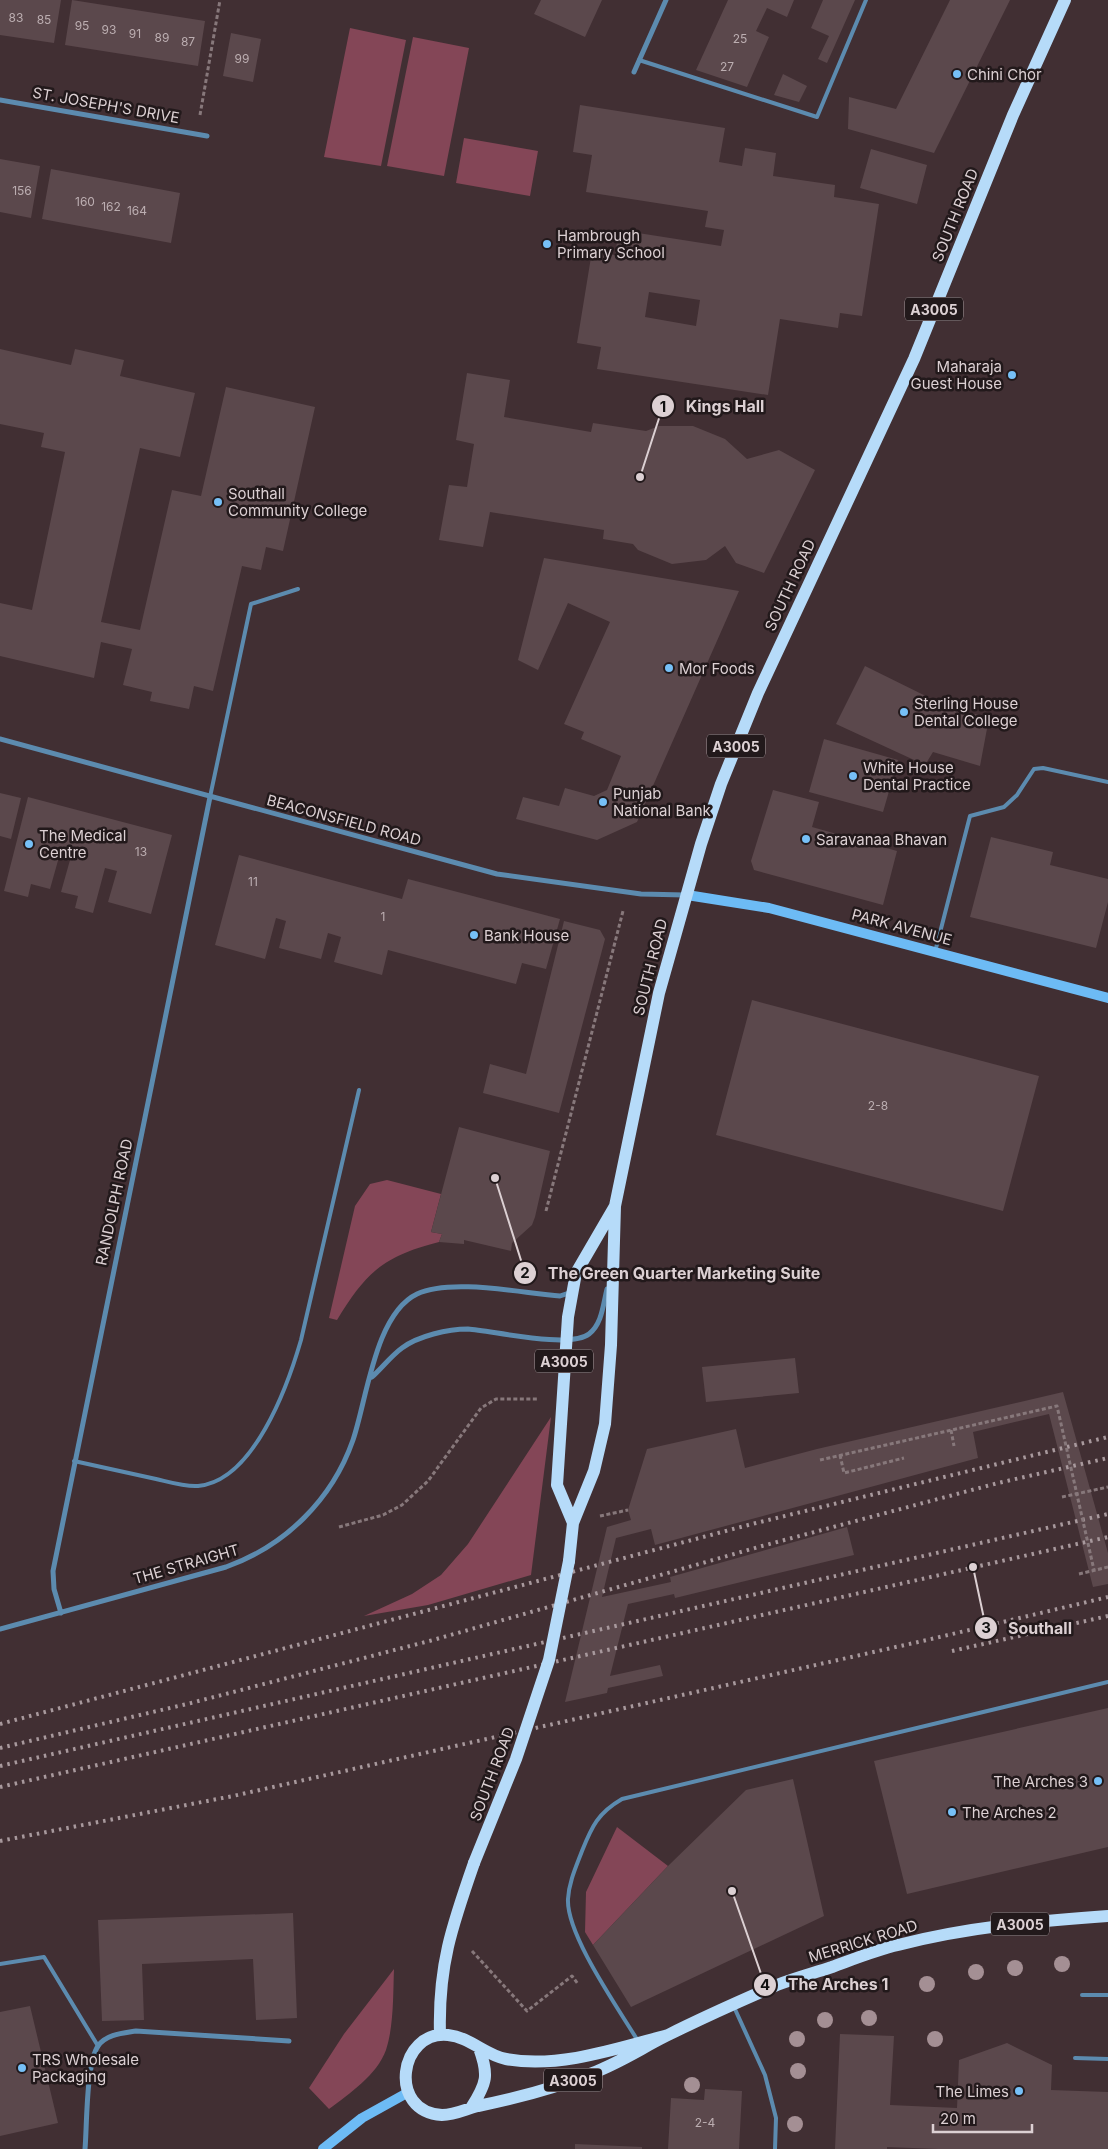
<svg xmlns="http://www.w3.org/2000/svg" width="1108" height="2149" font-family="Inter,sans-serif">
  <rect width="100%" height="100%" fill="#412f33"/>
  <path fill="#844657" d="M 350,28 L 406,40 L 381,166 L 324,157 Z
    M 413,37 L 469,48 L 444,176 L 387,166 Z
    M 464,138 L 538,151 L 530,196 L 456,183 Z
    M 387,1180 L 441,1194 L 431,1232 L 442,1234 L 439,1242 C 384,1256 366,1272 337,1320 L 329,1318 L 355,1206 L 370,1184 Z
    M 551,1417 L 531,1575 L 428,1605 L 364,1616 L 412,1594 L 441,1575 L 468,1544 Z
    M 617,1827 L 668,1866 L 593,1945 L 585,1932 L 586,1892 Z
    M 394,1969 C 393,1995 394,2025 386,2050 C 377,2075 349,2094 329,2109 L 309,2088 L 344,2034 Z"/>
  <path fill="#5b484c" fill-rule="evenodd" d="M 0,0 L 61,0 L 54,43 L 0,35 Z
    M 72,0 L 205,21 L 198,66 L 65,45 Z
    M 541,0 L 602,0 L 585,37 L 534,14 Z
    M 728,0 L 794,0 L 787,17 L 767,8 L 756,31 L 769,37 L 747,87 L 696,70 Z
    M 823,0 L 855,0 L 827,63 L 818,59 L 829,36 L 811,28 Z
    M 950,0 L 1010,0 L 934,153 L 848,129 L 849,97 L 896,109 Z
    M 231,33 L 261,39 L 253,82 L 223,76 Z
    M 783,74 L 807,86 L 799,102 L 774,95 Z
    M 580,105 L 725,128 L 719,162 L 742,166 L 745,148 L 776,153 L 773,176 L 835,185 L 834,197 L 879,204 L 862,316 L 840,313 L 838,328 L 780,319 L 768,395 L 597,369 L 601,347 L 577,343 L 592,251 L 615,255 L 619,230 L 721,246 L 724,230 L 705,227 L 708,211 L 586,192 L 592,155 L 573,152 ZM 649,292 L 700,300 L 696,326 L 645,317 Z
    M 871,149 L 927,165 L 917,204 L 860,188 Z
    M 0,159 L 40,166 L 31,218 L 0,212 Z
    M 51,169 L 180,193 L 171,243 L 42,219 Z
    M 0,349 L 71,365 L 75,349 L 124,360 L 120,376 L 195,393 L 180,457 L 140,448 L 101,622 L 140,630 L 172,490 L 201,496 L 226,387 L 315,407 L 283,551 L 266,547 L 261,570 L 242,566 L 213,691 L 194,686 L 189,709 L 150,701 L 152,692 L 123,685 L 132,649 L 101,642 L 94,678 L 0,656 L 0,603 L 32,610 L 65,452 L 41,447 L 44,433 L 0,424 Z
    M 467,373 L 510,380 L 504,417 L 591,432 L 593,423 L 646,431 L 659,426 L 693,426 L 725,439 L 747,459 L 779,450 L 815,470 L 764,573 L 736,563 L 725,546 L 706,560 L 672,564 L 638,550 L 633,544 L 603,539 L 604,530 L 490,512 L 483,547 L 439,540 L 449,485 L 467,487 L 474,444 L 456,440 Z
    M 544,558 L 739,591 L 637,822 L 597,840 L 516,819 L 523,797 L 559,806 L 565,788 L 594,796 L 607,790 L 621,756 L 581,739 L 584,732 L 564,724 L 610,622 L 568,603 L 538,670 L 518,660 Z
    M 865,666 L 946,706 L 989,718 L 980,766 L 933,752 L 925,765 L 836,724 Z
    M 824,739 L 898,760 L 883,812 L 809,792 Z
    M 773,790 L 819,802 L 812,827 L 897,851 L 883,905 L 754,870 L 751,861 Z
    M 0,793 L 21,798 L 11,839 L 0,836 Z
    M 28,797 L 172,835 L 151,914 L 108,902 L 117,871 L 105,868 L 93,913 L 75,908 L 78,896 L 61,892 L 70,860 L 59,857 L 50,889 L 31,884 L 28,897 L 4,891 Z
    M 991,837 L 1053,852 L 1050,865 L 1108,879 L 1108,902 L 1096,948 L 970,917 Z
    M 239,855 L 402,899 L 408,879 L 560,919 L 546,969 L 522,963 L 516,984 L 388,950 L 382,975 L 334,962 L 341,937 L 328,933 L 321,959 L 279,948 L 286,921 L 276,918 L 265,959 L 215,945 Z
    M 564,921 L 600,930 L 605,939 L 559,1113 L 483,1093 L 490,1064 L 526,1074 Z
    M 752,1000 L 1039,1076 L 1003,1211 L 716,1135 Z
    M 459,1127 L 550,1151 L 535,1217 L 532,1225 L 512,1243 L 511,1251 L 464,1240 L 464,1244 L 439,1242 L 442,1234 L 431,1232 Z
    M 795,1358 L 799,1393 L 706,1402 L 702,1367 Z
    M 1063,1392 L 1108,1553 L 1108,1584 L 1093,1587 L 1049,1414 L 973,1432 L 978,1458 L 655,1545 L 651,1529 L 616,1538 L 602,1597 L 671,1582 L 670,1577 L 847,1527 L 854,1555 L 675,1598 L 674,1594 L 628,1604 L 610,1676 L 660,1665 L 663,1676 L 608,1688 L 607,1693 L 565,1702 L 607,1527 L 631,1520 L 628,1510 L 647,1449 L 736,1429 L 745,1468 L 817,1449 Z
    M 1108,1708 L 1108,1847 L 907,1894 L 874,1761 Z
    M 793,1779 L 824,1916 L 631,2007 L 593,1945 L 668,1866 L 746,1790 Z
    M 293,1913 L 297,2018 L 256,2020 L 253,1959 L 142,1964 L 144,2020 L 102,2021 L 98,1920 Z
    M 30,2006 L 58,2123 L 0,2136 L 0,2012 Z
    M 840,2034 L 894,2036 L 890,2105 L 957,2108 L 959,2060 L 1007,2043 L 1052,2065 L 1051,2090 L 1108,2092 L 1108,2149 L 938,2149 L 887,2147 L 887,2149 L 835,2149 Z
    M 705,2089 L 742,2091 L 739,2149 L 668,2149 L 671,2098 L 704,2100 Z
    M 575,2144 L 642,2147 L 642,2149 L 575,2149 Z"/>
  <g fill="none" stroke-linecap="round" stroke-linejoin="round">
    <path stroke="#87787b" stroke-width="3" stroke-dasharray="4 2.5" stroke-linecap="butt" d="M 200,115 L 220,0
      M 546,1211 L 623,911
      M 951,1430 L 954,1446
      M 840,1455 L 844,1473 L 904,1458
      M 1062,1497 L 1108,1487
      M 600,1516 L 628,1510
      M 339,1527 L 383,1515 L 402,1505 L 428,1481 L 481,1408 L 496,1399 L 538,1399
      M 1079,1574 L 1108,1567
      M 472,1951 L 527,2011 L 572,1976 L 578,1984"/>
    <path stroke="#5c8baf" stroke-width="4" d="M 639,60 L 817,117 L 866,0
      M 210,797 L 251,604 L 298,589
      M 935,952 L 970,816 L 1004,807 L 1017,795 L 1034,769 L 1043,768 L 1108,782
      M 74,1461 C 101,1467 129,1473 156,1479 C 169,1482 185,1487 198,1486 C 254,1481 288,1385 301,1340 L 359,1090
      M 0,1964 L 44,1957 L 98,2046
      M 1082,1995 L 1108,1995
      M 734,2007 L 765,2075 L 776,2118 L 775,2149
      M 638,2041 C 618,2008 566,1934 568,1899 C 569,1882 576,1867 582,1851 C 592,1826 598,1813 622,1799 L 1108,1682
      M 1075,2058 L 1108,2059"/>
    <path stroke="#5c8baf" stroke-width="5" d="M 634,72 L 666,0
      M 0,100 L 207,136
      M 0,739 L 497,874 L 641,894 L 685,895
      M 372,1377 C 382,1368 391,1356 402,1348 C 418,1336 448,1329 468,1329 C 494,1331 570,1349 589,1334 C 602,1324 603,1305 607,1289
      M 61,1613 L 54,1589 L 53,1571 L 210,797
      M 0,1629 L 226,1567 C 285,1546 332,1500 353,1440 C 367,1399 375,1314 417,1294 C 451,1278 521,1293 560,1296 L 572,1292
      M 85,2149 C 87,2126 86,2064 98,2046 C 106,2034 124,2033 136,2031 L 289,2041"/>
    <path stroke="#6dbbf5" stroke-width="10" d="M 687,895 L 769,908 L 1108,998
      M 323,2149 L 362,2118 L 407,2093"/>
    <path stroke="#b6dbf9" stroke-width="12" d="M 573,1523 L 557,1485 L 568,1317 L 576,1273 L 615,1206
      M 569,1561 L 573,1523 L 594,1471 L 605,1424 L 611,1345 L 615,1206 L 659,993 L 701,844 L 721,784 L 758,693 L 914,359 L 1013,115 L 1065,0
      M 440,2034 C 438,1966 452,1926 474,1863
      M 668,2035 C 619,2048 558,2069 506,2059 C 485,2055 470,2037 448,2035 C 399,2030 387,2112 442,2115 C 455,2115 466,2109 478,2106 C 518,2098 556,2088 595,2072 C 619,2063 642,2048 666,2036 C 702,2018 740,2001 777,1985 C 795,1978 814,1973 832,1967 C 854,1959 876,1950 898,1945 C 967,1927 1037,1921 1108,1916
      M 471,2108 C 487,2083 489,2075 479,2048"/>
    <path stroke="#a8999d" stroke-width="4" stroke-dasharray="2.5 5" stroke-linecap="butt" d="M 952,1651 L 1108,1616
      M 0,1724 L 752,1524 L 1108,1437
      M 0,1748 L 191,1703 L 433,1640 L 762,1546 L 998,1483 L 1108,1458
      M 0,1766 L 1108,1514
      M 0,1787 L 1108,1537
      M 0,1841 L 233,1796 L 927,1640 L 1108,1597"/>
    <path stroke="#87787b" stroke-width="3" stroke-dasharray="4 2.5" stroke-linecap="butt" d="M 820,1460 L 1057,1406 L 1094,1570"/>
    <path stroke="#b6dbf9" stroke-width="12" d="M 474,1863 L 516,1759 L 549,1660 L 569,1561"/>
  </g>
  <g fill="#a48f94">
    <circle cx="1062" cy="1964" r="8"/>
    <circle cx="1015" cy="1968" r="8"/>
    <circle cx="976" cy="1972" r="8"/>
    <circle cx="927" cy="1984" r="8"/>
    <circle cx="869" cy="2018" r="8"/>
    <circle cx="825" cy="2020" r="8"/>
    <circle cx="797" cy="2039" r="8"/>
    <circle cx="935" cy="2039" r="8"/>
    <circle cx="798" cy="2071" r="8"/>
    <circle cx="692" cy="2085" r="8"/>
    <circle cx="795" cy="2124" r="8"/>
  </g>
  <g fill="#76c0f7" stroke="#22191b" stroke-width="2">
    <circle cx="957" cy="74" r="5"/>
    <circle cx="547" cy="244" r="5"/>
    <circle cx="1012" cy="375" r="5"/>
    <circle cx="218" cy="502" r="5"/>
    <circle cx="669" cy="668" r="5"/>
    <circle cx="904" cy="712" r="5"/>
    <circle cx="853" cy="776" r="5"/>
    <circle cx="603" cy="802" r="5"/>
    <circle cx="806" cy="839" r="5"/>
    <circle cx="29" cy="844" r="5"/>
    <circle cx="474" cy="935" r="5"/>
    <circle cx="1098" cy="1781" r="5"/>
    <circle cx="952" cy="1812" r="5"/>
    <circle cx="22" cy="2068" r="5"/>
    <circle cx="1019" cy="2091" r="5"/>
  </g>
  <g text-anchor="middle" dominant-baseline="central" stroke-width="5" stroke-linejoin="round" paint-order="stroke">
    <g font-size="12" fill="#bcaeb1">
      <text x="16" y="17">83</text>
      <text x="44" y="19">85</text>
      <text x="82" y="25">95</text>
      <text x="109" y="29">93</text>
      <text x="135" y="33">91</text>
      <text x="162" y="37">89</text>
      <text x="740" y="38">25</text>
      <text x="188" y="41">87</text>
      <text x="242" y="58">99</text>
      <text x="727" y="66">27</text>
      <text x="22" y="190">156</text>
      <text x="85" y="201">160</text>
      <text x="111" y="206">162</text>
      <text x="137" y="210">164</text>
      <text x="141" y="851">13</text>
      <text x="253" y="881">11</text>
      <text x="383" y="916">1</text>
      <text x="878" y="1105">2-8</text>
      <text x="705" y="2122">2-4</text>
    </g>
    <g fill="#22191b" stroke="#a4999c" stroke-width="1">
      <rect x="905" y="297.5" width="58" height="23" rx="4"/>
      <rect x="707" y="734.5" width="58" height="23" rx="4"/>
      <rect x="535" y="1349.5" width="58" height="23" rx="4"/>
      <rect x="991" y="1912.5" width="58" height="23" rx="4"/>
      <rect x="544" y="2068.5" width="58" height="23" rx="4"/>
    </g>
    <g font-size="14" font-weight="bold" fill="#dcd0d3">
      <text x="934" y="309">A3005</text>
      <text x="736" y="746">A3005</text>
      <text x="564" y="1361">A3005</text>
      <text x="1020" y="1924">A3005</text>
      <text x="573" y="2080">A3005</text>
    </g>
    <g font-size="15" fill="#dcd0d3" stroke="#22191b" text-anchor="start">
      <text x="967" y="74">Chini Chor</text>
      <text x="557" y="235">Hambrough<tspan x="557" dy="17">Primary School</tspan></text>
      <text x="1002" y="366" text-anchor="end">Maharaja<tspan x="1002" dy="17">Guest House</tspan></text>
      <text x="228" y="493">Southall<tspan x="228" dy="17">Community College</tspan></text>
      <text x="679" y="668">Mor Foods</text>
      <text x="914" y="703">Sterling House<tspan x="914" dy="17">Dental College</tspan></text>
      <text x="863" y="767">White House<tspan x="863" dy="17">Dental Practice</tspan></text>
      <text x="613" y="793">Punjab<tspan x="613" dy="17">National Bank</tspan></text>
      <text x="39" y="835">The Medical<tspan x="39" dy="17">Centre</tspan></text>
      <text x="816" y="839">Saravanaa Bhavan</text>
      <text x="484" y="935">Bank House</text>
      <text x="1088" y="1781" text-anchor="end">The Arches 3</text>
      <text x="962" y="1812">The Arches 2</text>
      <text x="32" y="2059">TRS Wholesale<tspan x="32" dy="17">Packaging</tspan></text>
      <text x="1009" y="2091" text-anchor="end">The Limes</text>
    </g>
    <g font-size="15" fill="#dcd0d3" stroke="#22191b">
      <text transform="translate(106 105) rotate(10)">ST. JOSEPH'S DRIVE</text>
      <text transform="translate(955 215) rotate(-68)">SOUTH ROAD</text>
      <text transform="translate(790 585) rotate(-65)">SOUTH ROAD</text>
      <text transform="translate(344 820) rotate(15)">BEACONSFIELD ROAD</text>
      <text transform="translate(902 927) rotate(15)">PARK AVENUE</text>
      <text transform="translate(650 967) rotate(-76)">SOUTH ROAD</text>
      <text transform="translate(114 1202) rotate(-78)">RANDOLPH ROAD</text>
      <text transform="translate(186 1564) rotate(-16)">THE STRAIGHT</text>
      <text transform="translate(492 1774) rotate(-69)">SOUTH ROAD</text>
      <text transform="translate(863 1941) rotate(-17)">MERRICK ROAD</text>
    </g>
  </g>
  <path fill="none" stroke="#dcd0d3" stroke-width="2" d="M640 477L663 406M495 1178L525 1273M973 1567L986 1628M732 1891L765 1985"/>
  <g fill="#dcd0d3" stroke="#22191b" stroke-width="2">
    <circle cx="640" cy="477" r="5"/>
    <circle cx="495" cy="1178" r="5"/>
    <circle cx="973" cy="1567" r="5"/>
    <circle cx="732" cy="1891" r="5"/>
    <circle cx="663" cy="406" r="12"/>
    <circle cx="525" cy="1273" r="12"/>
    <circle cx="986" cy="1628" r="12"/>
    <circle cx="765" cy="1985" r="12"/>
  </g>
  <g font-size="15" text-anchor="middle" font-weight="bold" fill="#111">
    <text x="663" y="412">1</text>
    <text x="525" y="1278">2</text>
    <text x="986" y="1633">3</text>
    <text x="765" y="1990">4</text>
  </g>
  <g font-size="16" text-anchor="middle" font-weight="bold" fill="#dcd0d3" stroke="#22191b" stroke-width="5" stroke-linejoin="round" paint-order="stroke">
    <text x="725" y="412">Kings Hall</text>
    <text x="684" y="1279">The Green Quarter Marketing Suite</text>
    <text x="1040" y="1634">Southall</text>
    <text x="838" y="1990">The Arches 1</text>
  </g>
  <path d="M933 2124v8h99v-8" fill="none" stroke="#dcd0d3" stroke-width="2.5"/>
  <text x="940" y="2124" font-size="15" fill="#dcd0d3" stroke="#22191b" stroke-width="4" paint-order="stroke">20 m</text>
</svg>
